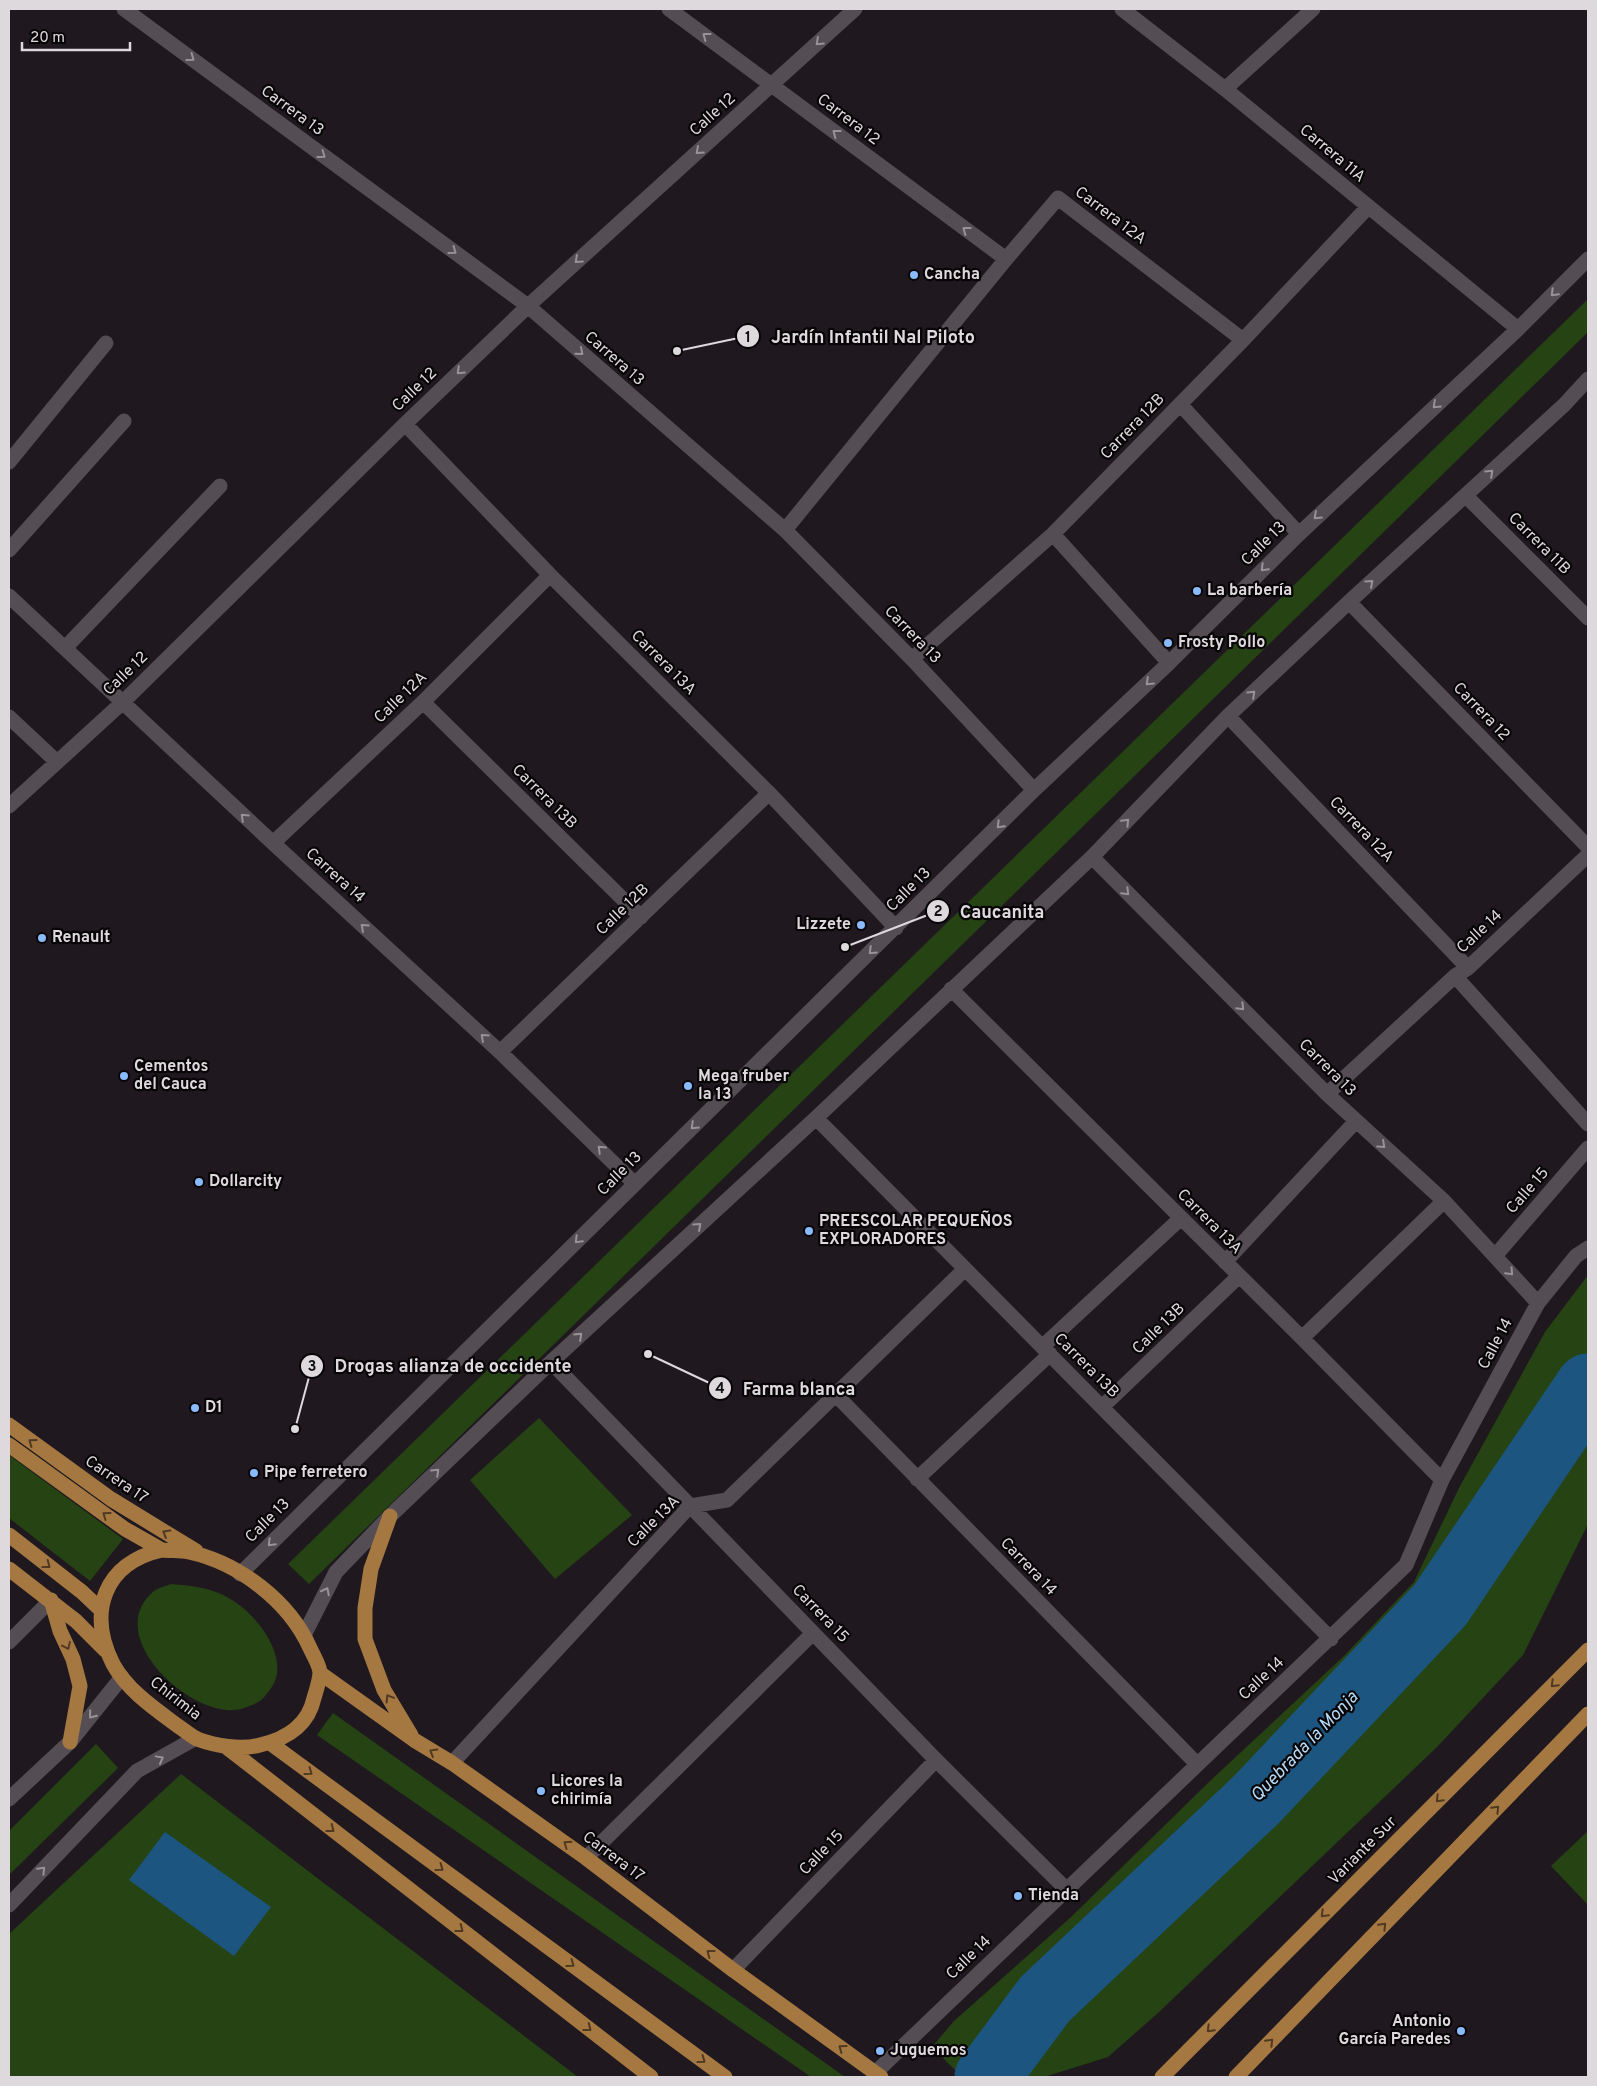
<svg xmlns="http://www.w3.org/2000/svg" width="1597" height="2086" font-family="Overpass,sans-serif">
  <rect width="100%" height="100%" fill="#1f191f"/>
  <path fill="#264314" d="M 1588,299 L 1588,332 L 309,1584 L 288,1564 Z
    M 1588,1275 L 1588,1524 L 1523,1655 L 1437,1747 L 1158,2013 L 1108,2057 L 1044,2077 L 962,2077 L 932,2047 L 954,2021 L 1070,1918 L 1210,1781 L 1345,1655 L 1414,1582 L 1460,1486 L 1545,1332 Z
    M 539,1418 L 632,1515 L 555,1579 L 470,1480 Z
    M 9,1455 L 123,1539 L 90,1581 L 9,1518 Z
    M 171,1584 C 195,1586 215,1588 235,1602 C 260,1618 293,1663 269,1691 C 264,1698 260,1702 252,1705 C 247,1707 240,1710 234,1710 C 186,1714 102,1634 154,1591 C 158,1588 166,1586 171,1584 Z
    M 333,1713 L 845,2077 L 811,2077 L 317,1735 Z
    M 96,1744 L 118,1768 L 9,1875 L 9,1831 Z
    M 181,1774 L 578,2077 L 9,2077 L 9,1934 Z
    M 1588,1831 L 1588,1905 L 1551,1866 Z"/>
  <path fill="#1c557f" d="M 165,1832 L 271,1907 L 234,1956 L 129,1880 Z"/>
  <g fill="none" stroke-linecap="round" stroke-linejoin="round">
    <path stroke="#1c557f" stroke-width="65" d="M 987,2077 L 1045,1999 L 1256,1800 L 1440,1605 L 1588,1386"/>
    <path stroke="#544d54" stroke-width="15" d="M 124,9 L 528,306 L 785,530 L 912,659 L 1034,790
      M 669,9 L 1006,259
      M 1122,9 L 1225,89 L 1518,329
      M 1225,89 L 1313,9
      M 1180,404 L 1299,534
      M 405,424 L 550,575 L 769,793 L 896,928
      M 9,462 L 106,343
      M 1466,496 L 1588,618
      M 785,530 L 1006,259 L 1058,198 L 1243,340
      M 1053,534 L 1169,663
      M 9,550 L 124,421
      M 9,596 L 273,843 L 500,1052 L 635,1184
      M 1349,602 L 1588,847
      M 65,648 L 220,486
      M 912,659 L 1053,534 L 1243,340 L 1368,207
      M 423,702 L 641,917
      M 1228,716 L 1468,968
      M 9,717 L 57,762
      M 9,806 L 123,702 L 405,424 L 528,306 L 855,9
      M 273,843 L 423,702 L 550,575
      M 1092,857 L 1327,1094 L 1444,1201 L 1538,1303
      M 1455,976 L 1588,1124
      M 951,989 L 1302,1338 L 1442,1480
      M 500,1052 L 769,793
      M 1327,1094 L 1455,976 L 1468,968 L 1588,855
      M 816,1118 L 1331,1639
      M 1495,1256 L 1588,1148
      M 1225,1262 L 1356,1121
      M 1302,1338 L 1444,1201
      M 1042,1347 L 1181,1218
      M 551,1362 L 936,1760 L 1066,1889
      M 835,1394 L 1197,1764
      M 1102,1407 L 1239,1276
      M 917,1479 L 1050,1354
      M 240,1574 L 1034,790 L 1169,663 L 1299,534 L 1518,329 L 1588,259
      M 304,1635 L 336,1572 L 390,1516 L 551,1362 L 816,1118 L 1092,857 L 1228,716 L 1349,602 L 1564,405 L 1588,379
      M 9,1642 L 51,1600
      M 452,1763 L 690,1506 L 727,1500 L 965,1269
      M 9,1799 L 70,1742 L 122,1677
      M 586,1858 L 813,1633
      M 9,1905 L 137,1771 L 196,1738
      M 733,1970 L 936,1760
      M 875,2073 L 1406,1565 L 1442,1480 L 1538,1303 L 1576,1256 L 1588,1248"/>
    <path stroke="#a67841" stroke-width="15" d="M 9,1425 L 111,1499 L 196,1551
      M 9,1445 L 125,1529 L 162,1550
      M 390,1516 L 371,1569 L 365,1608 L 365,1639 L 384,1690 L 411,1735
      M 9,1535 L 82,1592 L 101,1610
      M 162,1550 C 171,1551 181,1550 189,1552 C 239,1563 289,1601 310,1648 C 313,1655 319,1664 320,1672 C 320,1680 316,1691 314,1698 C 308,1726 286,1739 260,1745 C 241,1750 216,1746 197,1739 C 191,1736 184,1730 178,1726 C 155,1709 127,1690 113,1664 C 87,1612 104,1563 162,1550 Z
      M 9,1569 L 76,1621 L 105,1650
      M 51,1600 L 60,1631 L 73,1659 L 80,1686 L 70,1742
      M 320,1673 L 414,1740 L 452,1763 L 586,1858 L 733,1970 L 881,2077
      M 270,1743 L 725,2077
      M 225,1746 L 651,2077
      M 1162,2077 L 1588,1650
      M 1236,2077 L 1588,1714"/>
  </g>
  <defs><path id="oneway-chevron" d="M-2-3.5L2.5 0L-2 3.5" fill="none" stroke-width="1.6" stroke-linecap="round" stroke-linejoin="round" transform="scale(1.25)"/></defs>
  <g stroke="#999398">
    <use href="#oneway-chevron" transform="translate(706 36) rotate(-143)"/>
    <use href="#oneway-chevron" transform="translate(819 42) rotate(137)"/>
    <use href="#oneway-chevron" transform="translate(191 58) rotate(36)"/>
    <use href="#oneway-chevron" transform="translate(836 133) rotate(-143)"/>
    <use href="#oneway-chevron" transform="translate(699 151) rotate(138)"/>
    <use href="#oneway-chevron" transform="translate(322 155) rotate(36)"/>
    <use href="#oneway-chevron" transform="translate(966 230) rotate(-143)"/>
    <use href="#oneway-chevron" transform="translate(453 251) rotate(36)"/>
    <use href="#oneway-chevron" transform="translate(578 260) rotate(138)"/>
    <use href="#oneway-chevron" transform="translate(1554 293) rotate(135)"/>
    <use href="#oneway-chevron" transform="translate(580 352) rotate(41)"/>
    <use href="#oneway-chevron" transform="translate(460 371) rotate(136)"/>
    <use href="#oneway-chevron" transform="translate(1436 405) rotate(137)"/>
    <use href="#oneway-chevron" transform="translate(1490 473) rotate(-43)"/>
    <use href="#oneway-chevron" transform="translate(1317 516) rotate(137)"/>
    <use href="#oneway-chevron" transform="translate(1264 568) rotate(135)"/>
    <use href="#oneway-chevron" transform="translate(1370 583) rotate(-42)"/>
    <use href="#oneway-chevron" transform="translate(1149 682) rotate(137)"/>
    <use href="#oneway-chevron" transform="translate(1252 694) rotate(-43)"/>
    <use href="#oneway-chevron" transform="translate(244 817) rotate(-137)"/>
    <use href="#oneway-chevron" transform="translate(1126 822) rotate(-46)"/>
    <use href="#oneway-chevron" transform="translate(1000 825) rotate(135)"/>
    <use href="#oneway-chevron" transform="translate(1126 892) rotate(45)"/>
    <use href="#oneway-chevron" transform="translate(364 927) rotate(-138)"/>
    <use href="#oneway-chevron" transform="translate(872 951) rotate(136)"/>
    <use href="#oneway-chevron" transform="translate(1241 1007) rotate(45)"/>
    <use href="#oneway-chevron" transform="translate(484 1037) rotate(-138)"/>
    <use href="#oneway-chevron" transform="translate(694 1126) rotate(136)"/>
    <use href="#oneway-chevron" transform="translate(1382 1145) rotate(42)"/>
    <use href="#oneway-chevron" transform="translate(601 1149) rotate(-136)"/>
    <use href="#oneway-chevron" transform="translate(698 1226) rotate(-42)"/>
    <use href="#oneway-chevron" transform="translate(578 1240) rotate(135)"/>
    <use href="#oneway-chevron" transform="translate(1510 1272) rotate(47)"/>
    <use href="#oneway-chevron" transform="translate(579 1336) rotate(-43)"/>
    <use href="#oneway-chevron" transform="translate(436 1472) rotate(-44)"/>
    <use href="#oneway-chevron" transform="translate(271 1543) rotate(135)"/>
    <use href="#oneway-chevron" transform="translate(326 1591) rotate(-63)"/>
    <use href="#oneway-chevron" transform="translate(92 1715) rotate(129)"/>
    <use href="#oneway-chevron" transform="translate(160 1759) rotate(-29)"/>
    <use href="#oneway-chevron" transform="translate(42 1870) rotate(-46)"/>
  </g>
  <g stroke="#4f3921">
    <use href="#oneway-chevron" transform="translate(32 1442) rotate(-144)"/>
    <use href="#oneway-chevron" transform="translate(106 1515) rotate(-144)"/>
    <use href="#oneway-chevron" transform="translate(166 1533) rotate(-149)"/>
    <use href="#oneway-chevron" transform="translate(47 1565) rotate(38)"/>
    <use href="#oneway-chevron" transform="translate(67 1646) rotate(65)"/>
    <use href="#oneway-chevron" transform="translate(1554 1684) rotate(135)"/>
    <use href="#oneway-chevron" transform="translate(389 1698) rotate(-121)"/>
    <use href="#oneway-chevron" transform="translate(433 1752) rotate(-149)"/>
    <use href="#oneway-chevron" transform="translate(309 1772) rotate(36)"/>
    <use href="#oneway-chevron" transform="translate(1439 1799) rotate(135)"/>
    <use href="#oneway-chevron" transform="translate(1496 1809) rotate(-46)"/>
    <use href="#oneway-chevron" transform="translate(331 1829) rotate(38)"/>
    <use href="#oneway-chevron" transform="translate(567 1844) rotate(-145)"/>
    <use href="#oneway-chevron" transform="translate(440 1868) rotate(36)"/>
    <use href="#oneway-chevron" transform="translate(1324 1914) rotate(135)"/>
    <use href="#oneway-chevron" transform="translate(1383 1926) rotate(-46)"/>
    <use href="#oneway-chevron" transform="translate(460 1929) rotate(38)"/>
    <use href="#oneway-chevron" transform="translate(710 1953) rotate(-143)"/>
    <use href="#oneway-chevron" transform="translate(571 1964) rotate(36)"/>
    <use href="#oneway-chevron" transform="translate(588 2028) rotate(38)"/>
    <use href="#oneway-chevron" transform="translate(1210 2029) rotate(135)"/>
    <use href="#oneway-chevron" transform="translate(1270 2042) rotate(-46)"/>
    <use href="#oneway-chevron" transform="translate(842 2048) rotate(-144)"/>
    <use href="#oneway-chevron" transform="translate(702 2060) rotate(36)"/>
  </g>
  <g fill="#89bafc" stroke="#080507" stroke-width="2">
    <circle cx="914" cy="275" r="5"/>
    <circle cx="1197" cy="591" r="5"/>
    <circle cx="1168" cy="643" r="5"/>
    <circle cx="861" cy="925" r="5"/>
    <circle cx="42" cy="938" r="5"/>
    <circle cx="124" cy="1076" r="5"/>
    <circle cx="688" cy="1086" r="5"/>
    <circle cx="199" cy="1182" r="5"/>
    <circle cx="809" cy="1231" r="5"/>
    <circle cx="195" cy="1408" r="5"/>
    <circle cx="254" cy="1473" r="5"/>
    <circle cx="541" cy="1791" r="5"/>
    <circle cx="1018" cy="1896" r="5"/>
    <circle cx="1461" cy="2031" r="5"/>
    <circle cx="880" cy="2051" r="5"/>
  </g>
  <g text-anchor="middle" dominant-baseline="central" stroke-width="4.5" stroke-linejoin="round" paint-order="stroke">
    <g font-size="16" fill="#ded9dd" stroke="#080507">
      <text transform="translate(292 111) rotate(36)">Carrera 13</text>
      <text transform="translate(713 115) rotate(-42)">Calle 12</text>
      <text transform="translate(848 120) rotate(37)">Carrera 12</text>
      <text transform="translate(1332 154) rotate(40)">Carrera 11A</text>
      <text transform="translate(1110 216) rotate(37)">Carrera 12A</text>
      <text transform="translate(614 359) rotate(41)">Carrera 13</text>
      <text transform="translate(415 390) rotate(-44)">Calle 12</text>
      <text transform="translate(1133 427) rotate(-46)">Carrera 12B</text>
      <text transform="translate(1264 544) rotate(-45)">Calle 13</text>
      <text transform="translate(1539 544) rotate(45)">Carrera 11B</text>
      <text transform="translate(912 635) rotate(46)">Carrera 13</text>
      <text transform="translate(663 663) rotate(45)">Carrera 13A</text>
      <text transform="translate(126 674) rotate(-44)">Calle 12</text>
      <text transform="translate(401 698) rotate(-44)">Calle 12A</text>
      <text transform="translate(1481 712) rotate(46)">Carrera 12</text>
      <text transform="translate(544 797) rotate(45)">Carrera 13B</text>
      <text transform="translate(1361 830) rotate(46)">Carrera 12A</text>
      <text transform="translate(335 876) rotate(42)">Carrera 14</text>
      <text transform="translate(909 890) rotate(-45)">Calle 13</text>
      <text transform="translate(623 910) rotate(-44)">Calle 12B</text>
      <text transform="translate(1480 932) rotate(-43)">Calle 14</text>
      <text transform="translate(1327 1068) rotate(45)">Carrera 13</text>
      <text transform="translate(620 1174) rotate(-45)">Calle 13</text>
      <text transform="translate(1528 1191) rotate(-49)">Calle 15</text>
      <text transform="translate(1209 1222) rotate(45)">Carrera 13A</text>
      <text transform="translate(1159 1329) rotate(-44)">Calle 13B</text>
      <text transform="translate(1496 1344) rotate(-62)">Calle 14</text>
      <text transform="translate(1086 1366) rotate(45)">Carrera 13B</text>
      <text transform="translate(116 1480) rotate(34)">Carrera 17</text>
      <text transform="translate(268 1521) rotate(-45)">Calle 13</text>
      <text transform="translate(654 1522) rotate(-45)">Calle 13A</text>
      <text transform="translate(1028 1567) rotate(46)">Carrera 14</text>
      <text transform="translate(820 1614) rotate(46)">Carrera 15</text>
      <text transform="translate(1262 1679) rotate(-43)">Calle 14</text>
      <text transform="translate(175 1699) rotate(38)">Chirimia</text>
      <text transform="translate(1363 1851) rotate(-45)">Variante Sur</text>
      <text transform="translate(822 1853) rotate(-46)">Calle 15</text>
      <text transform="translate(613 1857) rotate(37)">Carrera 17</text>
      <text transform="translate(969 1958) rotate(-44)">Calle 14</text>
    </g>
    <g font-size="16" font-weight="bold" fill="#ded9dd" stroke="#080507" text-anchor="start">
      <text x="924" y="275">Cancha</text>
      <text x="1207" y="591">La barbería</text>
      <text x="1178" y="643">Frosty Pollo</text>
      <text x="851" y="925" text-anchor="end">Lizzete</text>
      <text x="52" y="938">Renault</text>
      <text x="134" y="1067">Cementos<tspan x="134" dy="18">del Cauca</tspan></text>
      <text x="698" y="1077">Mega fruber<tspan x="698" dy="18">la 13</tspan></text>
      <text x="209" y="1182">Dollarcity</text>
      <text x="819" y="1222">PREESCOLAR PEQUEÑOS<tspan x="819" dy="18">EXPLORADORES</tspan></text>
      <text x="205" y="1408">D1</text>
      <text x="264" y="1473">Pipe ferretero</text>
      <text x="551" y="1782">Licores la<tspan x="551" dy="18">chirimía</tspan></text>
      <text x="1028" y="1896">Tienda</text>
      <text x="1451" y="2022" text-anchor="end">Antonio<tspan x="1451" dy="18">García Paredes</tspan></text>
      <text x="890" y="2051">Juguemos</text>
    </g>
    <g font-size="18" font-style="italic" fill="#b6daf8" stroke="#080507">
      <text transform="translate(1305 1747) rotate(-46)">Quebrada la Monja</text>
    </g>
  </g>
  <path fill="none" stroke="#ded9dd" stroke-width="2" d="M677 351L748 336M845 947L938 911M295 1429L312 1366M648 1354L720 1388"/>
  <g fill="#ded9dd" stroke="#080507" stroke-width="2">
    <circle cx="677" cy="351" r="5"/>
    <circle cx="845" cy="947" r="5"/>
    <circle cx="295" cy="1429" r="5"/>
    <circle cx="648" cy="1354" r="5"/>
    <circle cx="748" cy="336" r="12"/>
    <circle cx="938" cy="911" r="12"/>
    <circle cx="312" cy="1366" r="12"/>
    <circle cx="720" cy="1388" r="12"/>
  </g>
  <g font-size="15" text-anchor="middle" font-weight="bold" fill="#111">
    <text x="748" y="342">1</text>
    <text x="938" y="916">2</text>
    <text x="312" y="1371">3</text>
    <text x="720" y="1393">4</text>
  </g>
  <g font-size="18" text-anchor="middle" font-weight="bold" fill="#ded9dd" stroke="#080507" stroke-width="4.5" stroke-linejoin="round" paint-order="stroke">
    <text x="873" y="343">Jardín Infantil Nal Piloto</text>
    <text x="1002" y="918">Caucanita</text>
    <text x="453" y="1372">Drogas alianza de occidente</text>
    <text x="799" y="1395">Farma blanca</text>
  </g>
  <rect width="1597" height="2086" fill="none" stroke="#ded9dd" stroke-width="20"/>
  <path d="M22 42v8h108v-8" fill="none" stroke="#ded9dd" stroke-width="2.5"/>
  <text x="30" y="42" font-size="15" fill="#ded9dd" stroke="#080507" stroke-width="4" paint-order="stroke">20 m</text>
</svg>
